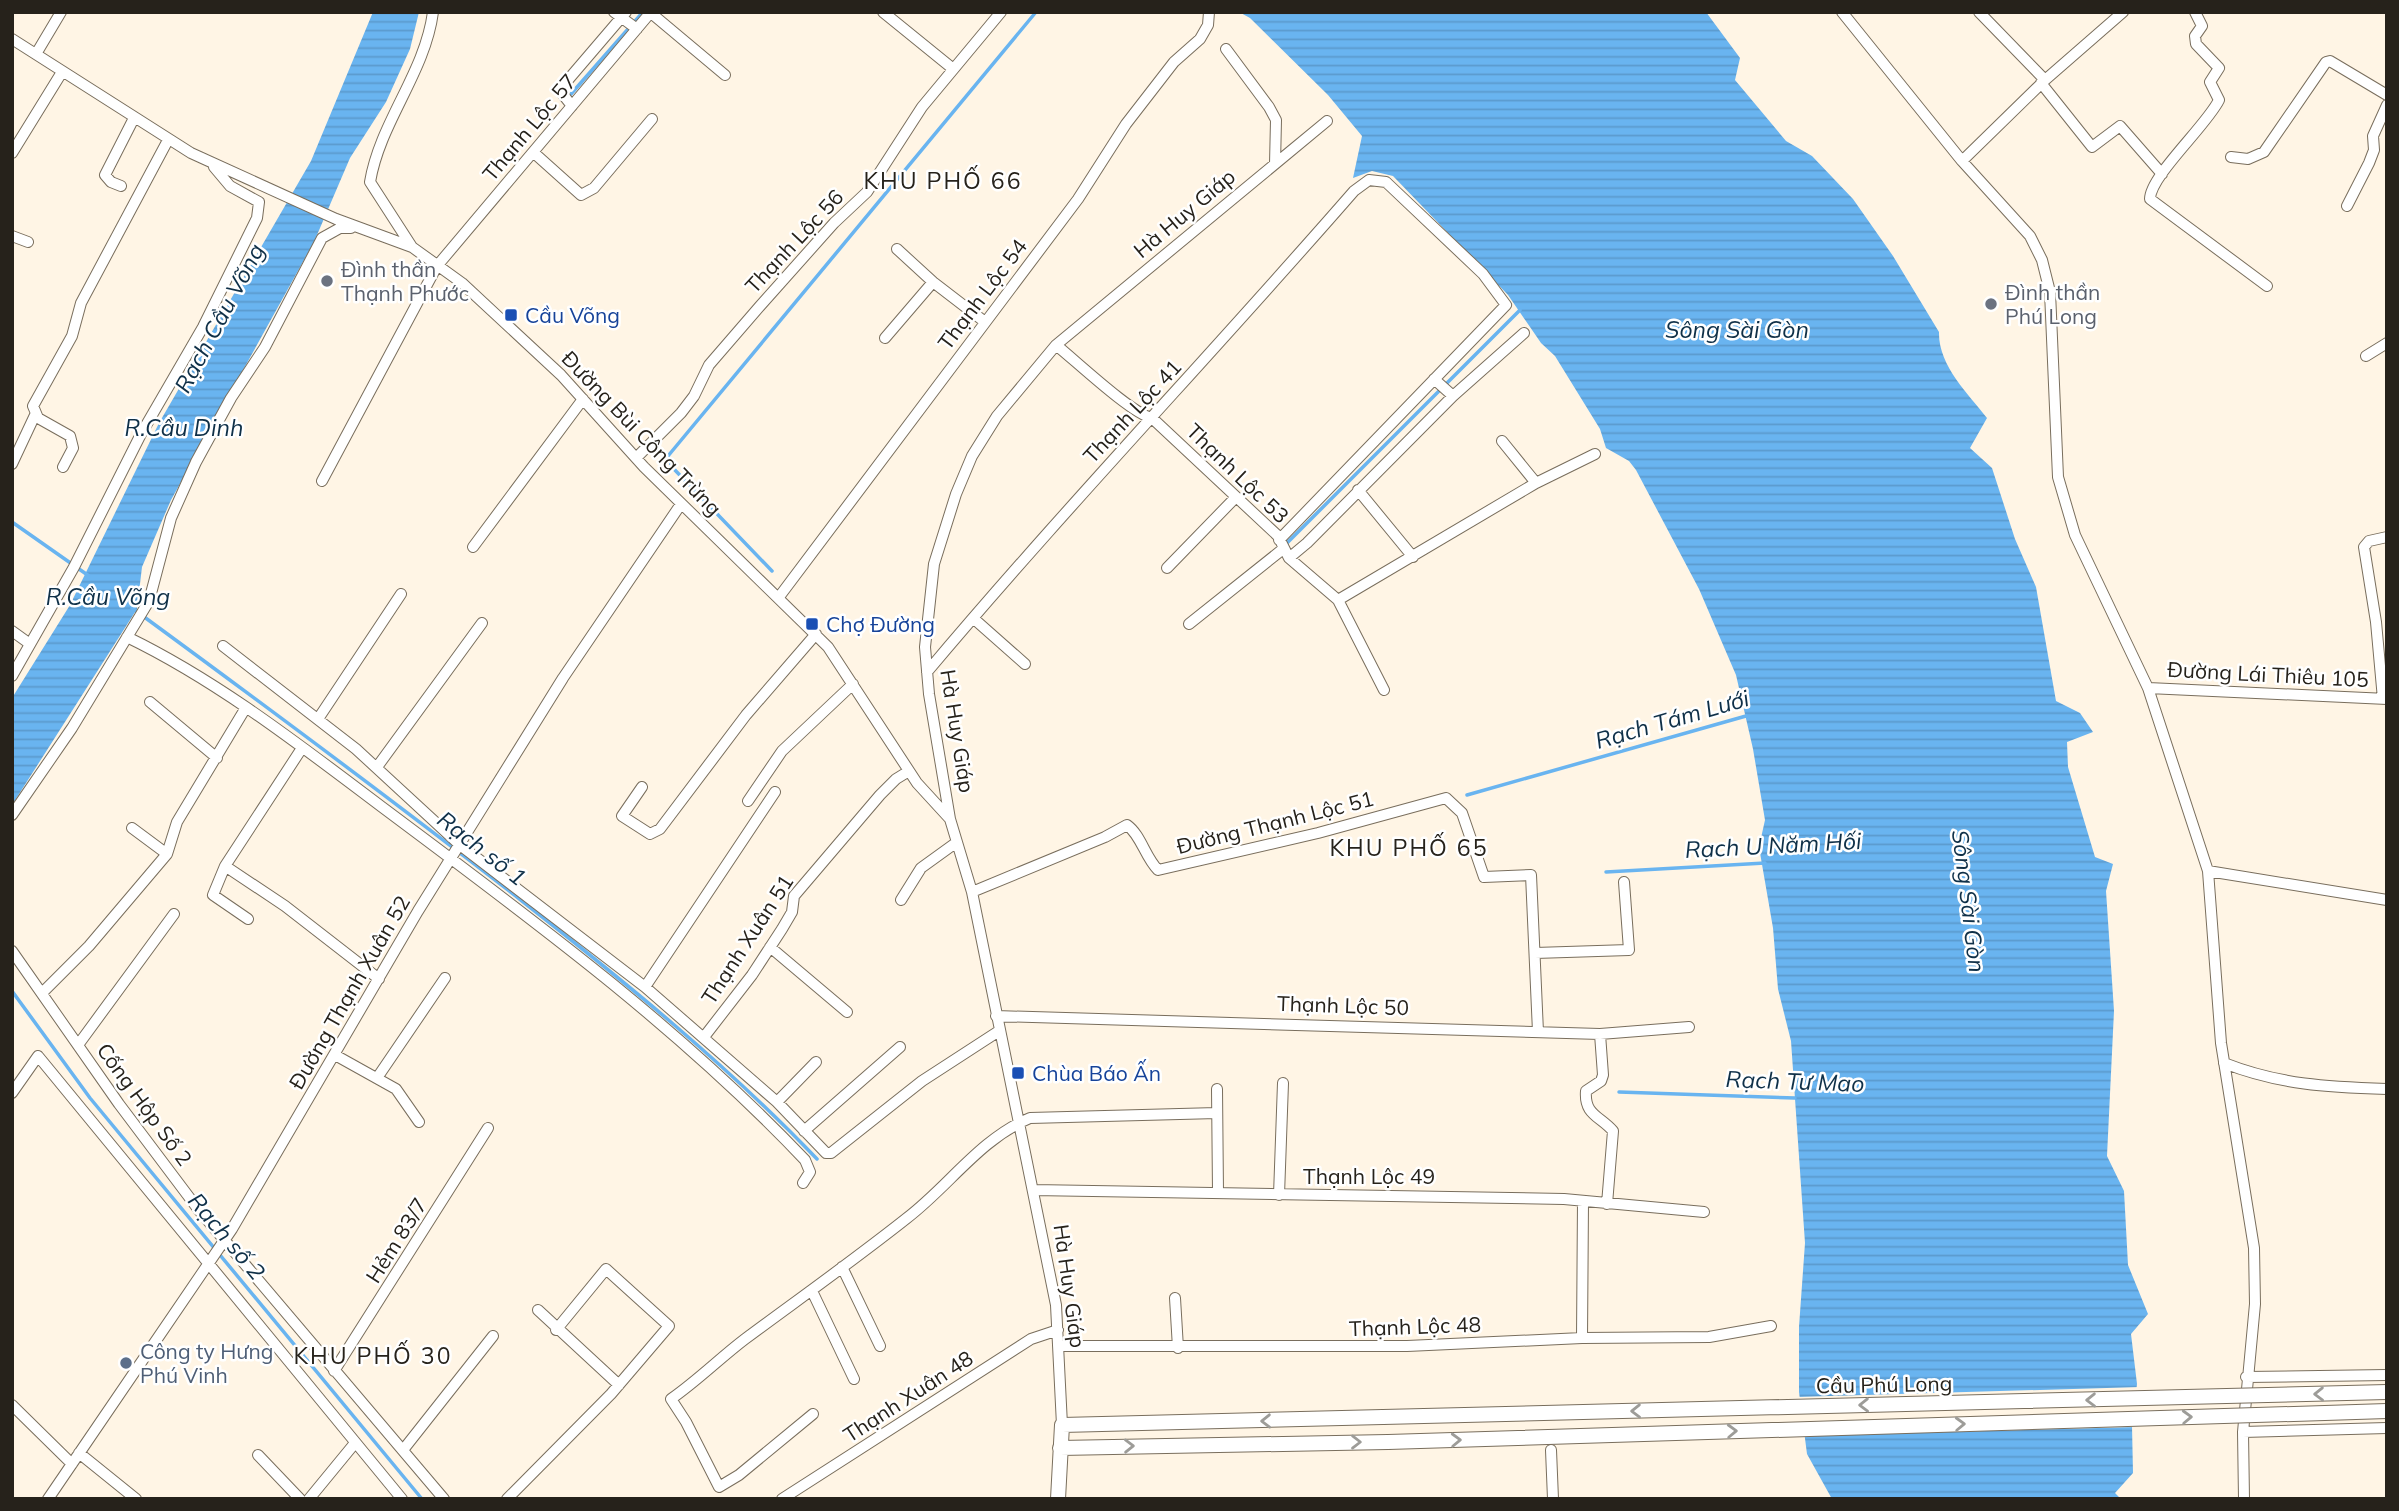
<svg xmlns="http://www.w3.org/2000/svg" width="2399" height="1511" font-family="Mulish,sans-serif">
  <defs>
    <pattern id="water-rules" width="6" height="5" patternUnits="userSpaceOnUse" patternTransform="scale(1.75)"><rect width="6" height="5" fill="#69b4f0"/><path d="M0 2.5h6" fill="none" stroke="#5b9acd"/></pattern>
  </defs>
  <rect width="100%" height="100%" fill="#fff5e5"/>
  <path fill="url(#water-rules)" d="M 373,12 L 419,12 L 410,49 L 386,102 L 350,158 L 314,242 L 171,500 L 142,567 L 137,609 L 12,805 L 12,698 L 70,605 L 159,423 L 311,161 Z
    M 1239,12 L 1706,12 L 1740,58 L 1735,80 L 1786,141 L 1812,156 L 1853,199 L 1893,256 L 1939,332 C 1938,365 1968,394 1987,418 L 1970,448 L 1992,468 L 2015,539 L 2036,587 L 2056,701 L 2080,713 L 2093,732 L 2067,742 L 2068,767 L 2095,857 L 2113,864 L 2106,891 L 2114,1011 L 2107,1156 L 2124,1191 L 2128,1265 L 2148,1314 L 2131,1334 L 2137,1384 L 2132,1426 L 2133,1473 L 2115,1493 L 2121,1499 L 1832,1499 L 1807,1454 L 1799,1392 L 1799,1327 L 1805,1243 L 1791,1041 L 1778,989 L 1773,928 L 1759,847 L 1765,820 L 1753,749 L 1736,675 L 1699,589 L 1636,470 L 1629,461 L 1606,448 L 1600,429 L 1555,356 L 1541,343 L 1508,295 L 1393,176 L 1372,171 L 1353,178 L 1362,136 L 1328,95 L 1250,18 Z"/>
  <path fill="#fff5e5" d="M 2140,1387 L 2136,1427 L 1801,1436 L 1796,1397 Z"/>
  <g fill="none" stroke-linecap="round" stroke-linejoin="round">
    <path stroke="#69b4f0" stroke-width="3.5" d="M 571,94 L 643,12
      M 12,522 L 89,576
      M 1285,545 L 1520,310
      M 772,571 L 672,467 L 668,456 L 1036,12
      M 132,608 C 263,704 394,801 522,901 C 625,982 726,1064 817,1159
      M 1467,795 L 1746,716
      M 1606,872 L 1765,863
      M 12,991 L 90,1098 L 422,1499
      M 1619,1092 L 1795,1098"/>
    <g stroke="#796e5d" stroke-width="12">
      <path id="minor" d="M 614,12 L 637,29
        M 883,12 L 952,68
        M 1842,12 L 1962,161 L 2030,236 L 2042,260 L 2050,292 L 2058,477 L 2075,535 L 2148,688 L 2208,871 L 2221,1043 L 2254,1248 L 2255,1304 L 2243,1432 L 2244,1499
        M 1979,12 L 2045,80
        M 2195,12 L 2202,26 L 2195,36 L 2196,44 L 2219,68 L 2210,82 L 2219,100 C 2207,125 2150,176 2150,199 L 2267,286
        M 651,13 L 725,75
        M 12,39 L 191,153 L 336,219 L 412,247 L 462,283 L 561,375 L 644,467 L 828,647 L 917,783 L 950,819
        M 1226,49 L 1269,107 L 1276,120 L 1275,164
        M 36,54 L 61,12
        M 2041,83 L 2092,147 L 2120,126 L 2162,174
        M 572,106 L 561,92 L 567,81 L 626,12
        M 533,152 L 581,195 L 594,188 L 652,119
        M 12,153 L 62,72
        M 2231,157 L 2248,159 L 2264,152 L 2326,62 L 2330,61 L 2387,95
        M 1962,161 L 2045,80 L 2123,12
        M 121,186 L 111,182 L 105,175 L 134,118
        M 2347,206 L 2369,163 L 2374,150 L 2373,136 L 2387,105
        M 12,236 L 28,242
        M 412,247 L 370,182 C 380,122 425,73 433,12
        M 897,249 L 933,282 L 985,322
        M 885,338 L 933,282
        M 1056,345 C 1076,361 1132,414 1152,418 L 1278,536 L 1289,558 L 1338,600 L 1384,690
        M 2366,356 L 2387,343
        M 1434,379 L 1453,396
        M 1502,441 L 1536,483 L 1595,454
        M 636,458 L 681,413 L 694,396 L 709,365 L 760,306 L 834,223 L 867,192 L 922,107 L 1001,12
        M 12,464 L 35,415
        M 63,467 L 73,448 L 70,436 L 38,418 L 33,406 L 72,336 L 81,303 L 168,140
        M 322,481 L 437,266 L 651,12
        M 1358,490 L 1413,557
        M 473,547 L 583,399
        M 1289,558 L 1307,543 L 1453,396 L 1524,333
        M 1167,568 L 1236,497
        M 779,597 L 1078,199 L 1126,124 L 1174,62 L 1200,39 L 1208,25 L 1209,12
        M 1338,600 L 1536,483
        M 973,618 L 1025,664
        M 1189,624 L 1283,549
        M 12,631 L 30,644
        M 127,637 C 218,681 301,746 382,807 C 529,917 678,1026 805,1160 L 810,1172 L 803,1183
        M 223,646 L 356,749 L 460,845 L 645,987 L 777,1102 L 826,1153 L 831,1153 L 922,1081 L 999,1031
        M 927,672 C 1065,508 1213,353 1354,191 L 1369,180 L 1386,182 L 1483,274 L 1506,305 L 1279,540
        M 12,676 L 74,567 L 141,434 L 203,327 L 257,218 L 259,202 L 230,186 L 214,167
        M 2148,688 L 2387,699
        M 2383,699 L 2376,622 L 2364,547 L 2369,541 L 2387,537
        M 150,702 L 217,758
        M 318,719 L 401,594
        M 377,767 L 482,623
        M 642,787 L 622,816 L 650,834 L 660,829 L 746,715 L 816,634
        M 748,801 L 782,751 L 853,684
        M 12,815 L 72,728 L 149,601 L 171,518 L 196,462 L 231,398 L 265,347 L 322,238 L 340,228 L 351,228
        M 132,828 L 167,854
        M 225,866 L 302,748
        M 2208,871 L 2387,900
        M 972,892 L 1105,837 L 1127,825 C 1141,835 1145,857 1158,870 L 1318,833 L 1446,798 L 1462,813 L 1484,877 L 1531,875 L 1538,1032
        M 901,900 L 921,868 L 957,842
        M 248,919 L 213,895 L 225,866 L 285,906 L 379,979
        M 770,947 L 847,1012
        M 12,951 L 119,1104 L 198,1209 L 444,1499
        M 1535,953 L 1629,950 L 1624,882
        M 645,987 L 775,792
        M 42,993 L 89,946 L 167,854 L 177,822 L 245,709
        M 996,1016 L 1600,1034 L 1689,1027
        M 1600,1034 L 1603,1075 L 1601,1081 L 1586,1091 C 1584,1115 1600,1116 1613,1131 L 1607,1204
        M 704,1037 L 752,975 L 782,929 L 792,912 L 794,896 L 880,795 L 896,779 L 909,771
        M 78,1045 L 174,914
        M 335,1055 L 396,1089 L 419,1122
        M 2224,1063 C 2280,1085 2328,1087 2387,1089
        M 377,1078 L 445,978
        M 1217,1089 L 1218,1192
        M 12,1093 L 38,1056 L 402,1499
        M 777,1102 L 816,1062
        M 804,1131 L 900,1047
        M 1033,1190 L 1564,1199 L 1704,1212
        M 1279,1195 L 1283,1083
        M 842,1267 L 880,1346
        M 812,1291 L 854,1379
        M 1175,1298 L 1178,1348
        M 538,1310 L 619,1385
        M 1582,1338 L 1583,1201
        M 1059,1346 L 1407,1346 L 1582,1338 L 1709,1337 L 1771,1326
        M 334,1371 L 488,1128
        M 2246,1377 L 2387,1375
        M 12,1405 L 72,1464
        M 813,1414 L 739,1475 L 719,1487 L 686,1422 L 671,1399 C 697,1381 720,1358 745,1339 C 799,1299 854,1260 907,1218 C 949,1186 980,1139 1030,1118 L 1217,1113
        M 1062,1425 L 1056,1305 L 972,892 L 950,819 L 929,694 L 925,647 L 934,564 L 956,494 L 972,456 L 997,416 L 1056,345 L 1327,121
        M 2243,1432 L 2387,1428
        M 403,1450 L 493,1336
        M 1551,1450 L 1553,1499
        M 79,1453 L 136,1499
        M 258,1455 L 300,1499
        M 48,1499 L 232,1229 L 418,911 L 563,678 L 681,504
        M 309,1499 L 355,1443
        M 507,1499 L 611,1394 L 669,1326 L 606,1269 L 556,1330
        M 782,1499 L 1031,1339 L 1058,1330"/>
    </g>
    <g stroke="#796e5d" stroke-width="16">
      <path id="major" d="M 1060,1448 L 1388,1442
        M 1058,1499 L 1062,1425 L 1383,1417"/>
    </g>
    <use href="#minor" stroke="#fff" stroke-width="10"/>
    <use href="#major" stroke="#fff" stroke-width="14"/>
    <g stroke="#796e5d" stroke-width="16" stroke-linecap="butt">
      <path id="major-bridge" d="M 1383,1417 L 2387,1392
        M 1388,1442 L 2387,1411"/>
    </g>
    <use href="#major-bridge" stroke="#fff" stroke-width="14"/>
  </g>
  <defs><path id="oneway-chevron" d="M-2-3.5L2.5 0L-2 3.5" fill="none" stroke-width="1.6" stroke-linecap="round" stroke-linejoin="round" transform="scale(1.75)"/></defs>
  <g stroke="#9d9c98">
    <use href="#oneway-chevron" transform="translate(2319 1394) rotate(179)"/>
    <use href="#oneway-chevron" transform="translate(2091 1400) rotate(179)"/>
    <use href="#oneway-chevron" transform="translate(1864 1405) rotate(179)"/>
    <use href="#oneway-chevron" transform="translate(1636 1411) rotate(179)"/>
    <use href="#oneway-chevron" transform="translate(2187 1417) rotate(-2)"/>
    <use href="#oneway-chevron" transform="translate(1266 1421) rotate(179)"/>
    <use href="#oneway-chevron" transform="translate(1960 1424) rotate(-2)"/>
    <use href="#oneway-chevron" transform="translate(1732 1431) rotate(-2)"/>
    <use href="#oneway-chevron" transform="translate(1456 1440) rotate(-2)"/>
    <use href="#oneway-chevron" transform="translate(1356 1442)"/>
    <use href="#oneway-chevron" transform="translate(1129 1446) rotate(-1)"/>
  </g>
  <g fill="#6b7280" stroke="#fff" stroke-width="2.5">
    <circle cx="327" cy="281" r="7"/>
    <circle cx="1991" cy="304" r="7"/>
  </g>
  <g fill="#1a4fb4" stroke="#fff" stroke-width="2.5">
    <rect x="504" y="308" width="14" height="14" rx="3.5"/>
    <rect x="805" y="617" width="14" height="14" rx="3.5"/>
    <rect x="1011" y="1066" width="14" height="14" rx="3.5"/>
  </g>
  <circle fill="#5c6f8a" stroke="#fff" stroke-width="2.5" cx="126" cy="1363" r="7"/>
  <g text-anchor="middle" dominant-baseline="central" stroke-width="5" stroke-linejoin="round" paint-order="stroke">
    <g font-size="21" fill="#26221b" stroke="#fff">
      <text transform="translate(529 127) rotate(-50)">Thạnh Lộc 57</text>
      <text transform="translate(1184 213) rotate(-40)">Hà Huy Giáp</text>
      <text transform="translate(794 241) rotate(-47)">Thạnh Lộc 56</text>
      <text transform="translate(982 294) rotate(-53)">Thạnh Lộc 54</text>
      <text transform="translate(1132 411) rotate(-47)">Thạnh Lộc 41</text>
      <text transform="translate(642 433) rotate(46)">Đường Bùi Công Trừng</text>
      <text transform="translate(1238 473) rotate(44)">Thạnh Lộc 53</text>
      <text transform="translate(2268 674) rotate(3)">Đường Lái Thiêu 105</text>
      <text transform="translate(958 731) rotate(81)">Hà Huy Giáp</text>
      <text transform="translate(1275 822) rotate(-14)">Đường Thạnh Lộc 51</text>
      <text transform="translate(747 939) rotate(-57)">Thạnh Xuân 51</text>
      <text transform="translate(349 992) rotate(-60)">Đường Thạnh Xuân 52</text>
      <text transform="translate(1343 1005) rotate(2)">Thạnh Lộc 50</text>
      <text transform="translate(145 1104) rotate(54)">Cống Hộp Số 2</text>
      <text x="1369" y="1176">Thạnh Lộc 49</text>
      <text transform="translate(396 1240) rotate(-58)">Hẻm 83/7</text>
      <text transform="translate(1070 1286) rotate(82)">Hà Huy Giáp</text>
      <text transform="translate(1415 1326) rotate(-2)">Thạnh Lộc 48</text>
      <text transform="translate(1884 1384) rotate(-1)">Cầu Phú Long</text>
      <text transform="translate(908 1396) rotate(-33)">Thạnh Xuân 48</text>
    </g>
    <g font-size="21" fill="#5b616d" stroke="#fff" text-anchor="start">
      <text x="341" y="269">Đình thần<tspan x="341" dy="24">Thạnh Phước</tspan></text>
      <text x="2005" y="292">Đình thần<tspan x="2005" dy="24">Phú Long</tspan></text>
    </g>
    <g font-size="21" fill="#164399" stroke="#fff" text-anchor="start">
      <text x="525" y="315">Cầu Võng</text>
      <text x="826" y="624">Chợ Đường</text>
      <text x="1032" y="1073">Chùa Báo Ấn</text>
    </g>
    <g font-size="21" fill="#4e5e75" stroke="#fff" text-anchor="start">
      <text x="140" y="1351">Công ty Hưng<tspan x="140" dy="24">Phú Vinh</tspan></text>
    </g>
    <g font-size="23" letter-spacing="2" fill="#26221b" stroke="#fff">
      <text x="943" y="180">KHU PHỐ 66</text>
      <text x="1409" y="847">KHU PHỐ 65</text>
      <text x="373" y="1355">KHU PHỐ 30</text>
    </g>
    <g font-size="23" font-style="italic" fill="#0f3048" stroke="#fff">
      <text transform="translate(219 318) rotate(-62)">Rạch Cầu Võng</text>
      <text x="1737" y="329">Sông Sài Gòn</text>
      <text x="184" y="427">R.Cầu Dinh</text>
      <text x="108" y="596">R.Cầu Võng</text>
      <text transform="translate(1672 719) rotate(-16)">Rạch Tám Lưới</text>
      <text transform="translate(1773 845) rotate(-3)">Rạch U Năm Hối</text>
      <text transform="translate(482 848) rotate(38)">Rạch số 1</text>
      <text transform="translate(1969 901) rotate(83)">Sông Sài Gòn</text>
      <text transform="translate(1795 1081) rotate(2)">Rạch Tư Mao</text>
      <text transform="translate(227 1236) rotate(50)">Rạch số 2</text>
    </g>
  </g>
  <rect width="2399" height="1511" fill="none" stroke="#26221b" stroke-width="28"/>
</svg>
